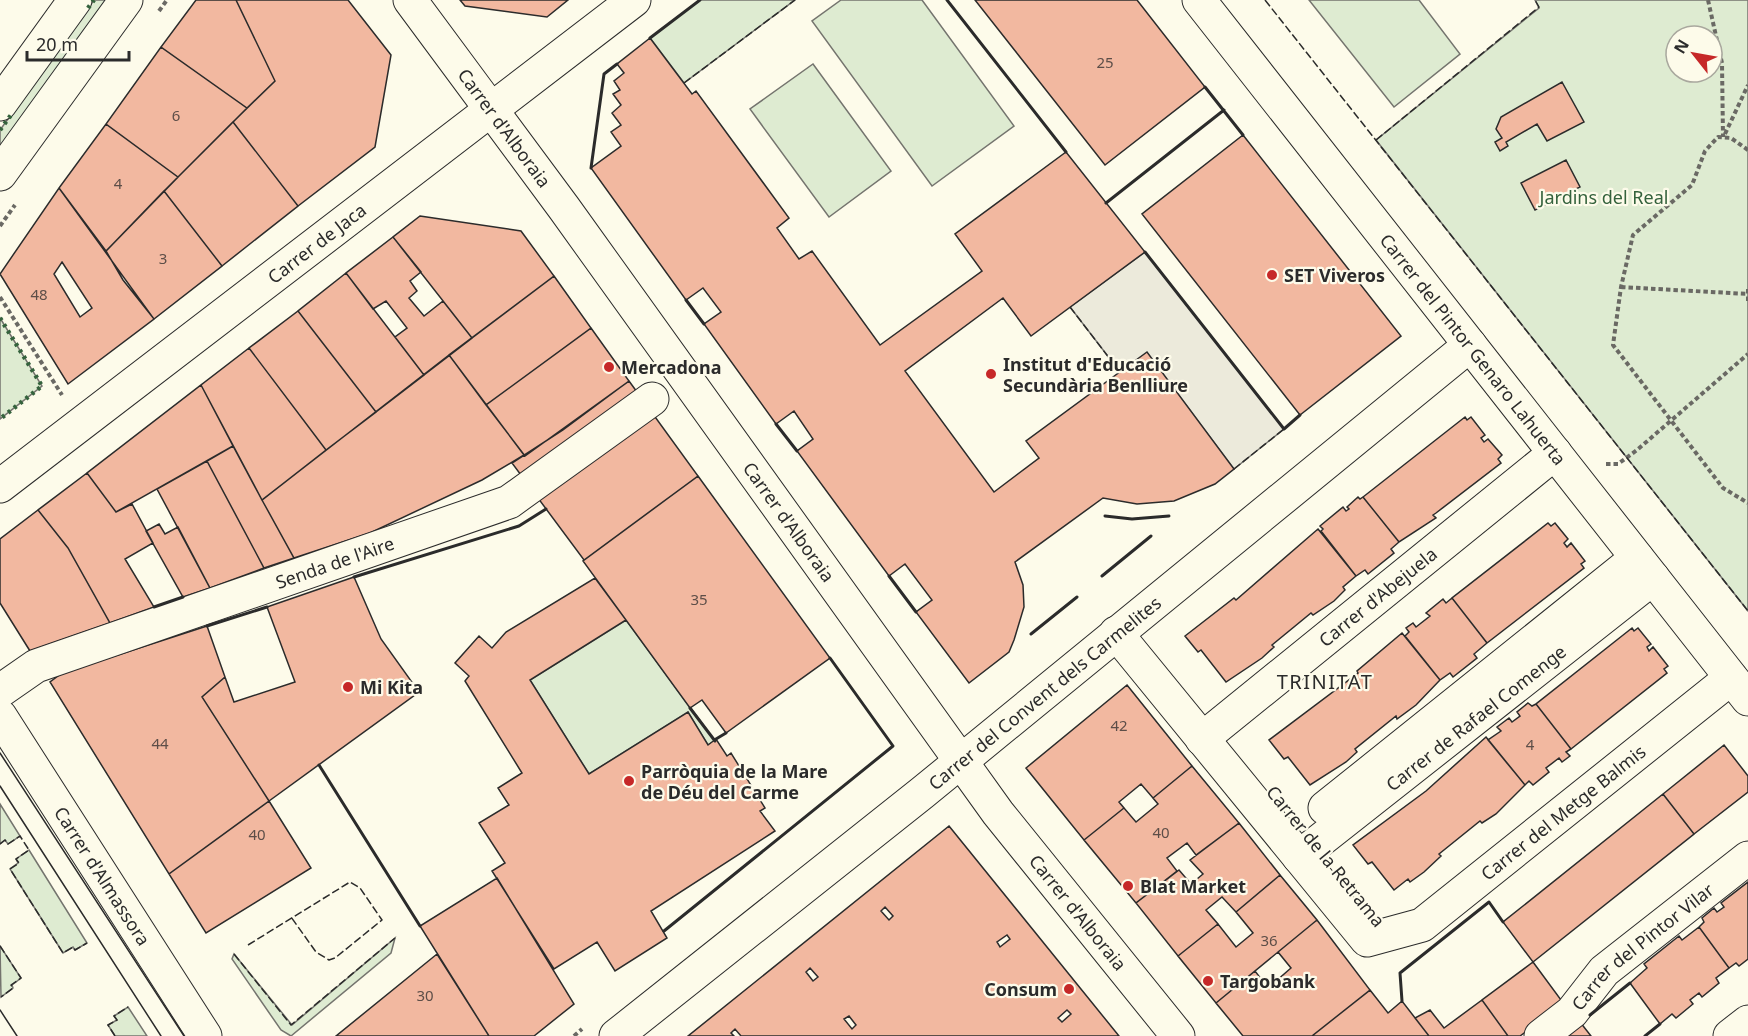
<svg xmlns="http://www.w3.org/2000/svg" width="1748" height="1036" font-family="'Noto Sans',sans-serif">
  <rect width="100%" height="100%" fill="#fdfbea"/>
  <path fill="#deebd1" stroke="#74746e" stroke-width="1.5" fill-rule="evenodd" d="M 94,0 L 107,0 L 0,147 L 0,130 Z
    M 700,0 L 795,0 L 684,83 L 650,38 Z
    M 841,0 L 922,0 L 1014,126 L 932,186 L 812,21 Z
    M 1309,0 L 1419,0 L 1460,54 L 1394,107 Z
    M 1535,0 L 1748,0 L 1748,611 L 1376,140 L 1539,8 ZM 1676,36 L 1712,36 L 1712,72 L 1676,72 Z
    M 813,64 L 891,171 L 829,217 L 750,109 Z
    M 0,318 L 42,386 L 0,419 Z
    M 626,620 L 715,741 L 708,745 L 688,712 L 589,774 L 530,680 Z
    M 0,804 L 20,836 L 8,844 L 5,840 L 0,844 Z
    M 29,850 L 87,943 L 75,950 L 73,947 L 63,953 L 10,869 L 18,863 L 16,859 Z
    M 395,938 L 391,953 L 291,1036 L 281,1030 L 232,959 L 234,954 L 292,1025 Z
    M 0,946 L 21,978 L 12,985 L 13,988 L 1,997 Z
    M 128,1007 L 147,1036 L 115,1036 L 108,1025 L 117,1020 L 114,1016 Z"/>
  <path fill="#eceadb" stroke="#74746e" stroke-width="1.5" d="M 1145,252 L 1284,429 L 1234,469 L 1147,353 L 1120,372 L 1070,307 Z"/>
  <path fill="#f2b8a0" stroke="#2b2b2b" stroke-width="1.5" fill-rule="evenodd" d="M 196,0 L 236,0 L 275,81 L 247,108 L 161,47 Z
    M 236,0 L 348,0 L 391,55 L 375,147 L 298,206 L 233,122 L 275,81 Z
    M 460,0 L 568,0 L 547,17 L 465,6 Z
    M 975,0 L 1137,0 L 1205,87 L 1105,165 Z
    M 650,38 L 692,94 L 696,91 L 789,218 L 777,228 L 799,259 L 812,251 L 880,345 L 982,271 L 955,234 L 1066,152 L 1145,252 L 1031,336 L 1003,298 L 905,371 L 994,492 L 1039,458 L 1026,441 L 1147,352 L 1234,469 L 1215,484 L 1174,501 L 1137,504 L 1103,498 L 1015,562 L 1023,585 L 1024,607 L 1014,640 L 1009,652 L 969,683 L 916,612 L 932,600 L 905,564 L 889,576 L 797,451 L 813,439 L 794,411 L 776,424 L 704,324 L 721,312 L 703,288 L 686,300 L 591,168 L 621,146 L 611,132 L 621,125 L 612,113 L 621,105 L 613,94 L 620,90 L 614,81 L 624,73 L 617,64 Z
    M 161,47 L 247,108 L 178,177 L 106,124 Z
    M 1562,82 L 1584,122 L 1547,141 L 1537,124 L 1506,142 L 1508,146 L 1500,151 L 1495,142 L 1502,138 L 1496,129 L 1501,117 Z
    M 233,122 L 298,206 L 222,266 L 164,191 Z
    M 106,124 L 178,177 L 106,251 L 59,188 Z
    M 1243,135 L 1401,336 L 1300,415 L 1142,214 Z
    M 1566,160 L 1580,187 L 1535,210 L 1521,183 Z
    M 59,188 L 154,319 L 68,384 L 0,274 ZM 62,262 L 92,308 L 80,317 L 54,274 Z
    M 164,191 L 222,266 L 154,319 L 123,280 L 106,251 Z
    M 420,216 L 521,231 L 554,276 L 472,338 L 393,237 Z
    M 393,237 L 421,272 L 410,281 L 417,291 L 409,298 L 424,316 L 443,301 L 472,338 L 424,375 L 395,337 L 407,328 L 386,301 L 373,309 L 346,273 Z
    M 346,273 L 424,375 L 376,412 L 298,311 Z
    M 554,276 L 591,328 L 486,405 L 449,355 Z
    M 298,311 L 376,412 L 326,450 L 249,348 Z
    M 591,328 L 629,381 L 525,456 L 486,405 Z
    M 249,348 L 326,450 L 262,500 L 201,385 Z
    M 449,355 L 524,455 L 482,480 L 370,533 L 294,558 L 262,500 Z
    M 629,381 L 698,476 L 584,560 L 512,463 L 563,430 Z
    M 201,385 L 233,446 L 116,512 L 87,473 Z
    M 1465,417 L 1467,420 L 1471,417 L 1485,435 L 1481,438 L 1484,442 L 1488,439 L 1502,455 L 1498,459 L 1501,463 L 1436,513 L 1433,515 L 1436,518 L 1399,542 L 1363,497 Z
    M 233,446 L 262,500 L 294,558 L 264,568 L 207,461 Z
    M 207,461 L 264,568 L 210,588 L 157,489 Z
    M 87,473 L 116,512 L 132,504 L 153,543 L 125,559 L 154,607 L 110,623 L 68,548 L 38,510 Z
    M 698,476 L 830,658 L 726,733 L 702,700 L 690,708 L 583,561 Z
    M 1358,497 L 1360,499 L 1363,497 L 1399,542 L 1391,549 L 1394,553 L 1368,574 L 1365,570 L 1356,576 L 1321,531 L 1323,529 L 1320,526 L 1343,507 L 1346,511 L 1349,509 L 1347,507 Z
    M 38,510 L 68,548 L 110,623 L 30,651 L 0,603 L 0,539 Z
    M 1548,523 L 1551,526 L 1555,523 L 1568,539 L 1564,543 L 1567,547 L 1571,543 L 1585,561 L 1581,564 L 1584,568 L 1487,643 L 1452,598 Z
    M 159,524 L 165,534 L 178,527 L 210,588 L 183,597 L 146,531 Z
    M 1318,529 L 1356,576 L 1343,587 L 1345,590 L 1334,601 L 1313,615 L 1311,613 L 1272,645 L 1274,647 L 1262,658 L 1226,682 L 1201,650 L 1198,652 L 1185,636 L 1234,598 L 1236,600 Z
    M 354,577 L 381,639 L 419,692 L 269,801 L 202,697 L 225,677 L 234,702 L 295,682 L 267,607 Z
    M 595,578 L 626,620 L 530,680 L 589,774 L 688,712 L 708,745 L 716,739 L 727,756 L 731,753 L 765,808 L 760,811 L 775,831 L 651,911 L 667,938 L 615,971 L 597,942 L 554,969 L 492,871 L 505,863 L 479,823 L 509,805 L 498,788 L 522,773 L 465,681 L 469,676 L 455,663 L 479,636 L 492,648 L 506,632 Z
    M 1452,598 L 1487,643 L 1474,654 L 1477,658 L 1453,677 L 1450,673 L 1440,680 L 1405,636 L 1409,632 L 1406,628 L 1413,623 L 1416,627 L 1430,616 L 1426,613 L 1443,599 L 1446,603 Z
    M 207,626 L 225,677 L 202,697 L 269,801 L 169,874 L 50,682 L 62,673 Z
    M 1632,628 L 1634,631 L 1638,628 L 1651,644 L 1647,647 L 1649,651 L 1653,647 L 1668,666 L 1664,669 L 1667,673 L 1571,749 L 1536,704 Z
    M 1402,633 L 1440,680 L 1416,705 L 1397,719 L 1396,716 L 1355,749 L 1357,752 L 1346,762 L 1310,785 L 1288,757 L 1284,759 L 1269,740 L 1358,673 L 1357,671 Z
    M 1127,685 L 1192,766 L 1153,798 L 1141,784 L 1119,802 L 1124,808 L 1084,840 L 1026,768 Z
    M 1528,703 L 1532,706 L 1536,704 L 1571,749 L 1566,752 L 1570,756 L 1562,762 L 1559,758 L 1546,768 L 1549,772 L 1533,785 L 1529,781 L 1525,785 L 1488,740 L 1501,731 L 1497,727 L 1509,718 L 1512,722 L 1520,716 L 1517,712 Z
    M 1486,737 L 1525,785 L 1496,814 L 1482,823 L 1480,821 L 1439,854 L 1441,856 L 1424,872 L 1410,882 L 1408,879 L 1394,890 L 1372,862 L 1368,864 L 1353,845 L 1426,791 Z
    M 1724,745 L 1748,776 L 1748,792 L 1694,834 L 1663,794 Z
    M 1192,766 L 1239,823 L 1196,855 L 1187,843 L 1167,858 L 1177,871 L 1136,903 L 1084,840 L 1124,808 L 1136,822 L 1158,804 L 1153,798 Z
    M 1663,794 L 1694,834 L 1533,962 L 1503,922 Z
    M 269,801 L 311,868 L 206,933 L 169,874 Z
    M 1239,823 L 1280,875 L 1236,912 L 1222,897 L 1206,910 L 1218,924 L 1178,956 L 1136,903 L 1179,870 L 1191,884 L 1203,874 L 1190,860 Z
    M 949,826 L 1119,1036 L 741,1036 L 735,1029 L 731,1033 L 734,1036 L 688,1036 ZM 885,907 L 893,916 L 889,920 L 881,911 ZM 1007,935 L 1010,939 L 1000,947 L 997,942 ZM 810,968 L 818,977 L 813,981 L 806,972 ZM 1067,1010 L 1071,1014 L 1062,1022 L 1058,1018 ZM 849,1016 L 856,1025 L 852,1029 L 844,1019 Z
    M 1280,875 L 1317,920 L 1216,1003 L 1178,956 L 1218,924 L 1236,947 L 1253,933 L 1236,912 Z
    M 497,878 L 574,1004 L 534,1036 L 489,1036 L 420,926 Z
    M 1748,882 L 1748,959 L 1739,966 L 1736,963 L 1729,968 L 1699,927 L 1704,922 L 1702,918 L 1714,908 L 1717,912 L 1724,907 L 1721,903 Z
    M 1317,920 L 1370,990 L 1312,1036 L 1243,1036 L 1216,1003 L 1255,971 L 1268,988 L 1291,968 L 1278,952 Z
    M 1699,927 L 1729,968 L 1716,978 L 1719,983 L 1702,997 L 1699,993 L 1690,1000 L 1693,1004 L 1676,1018 L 1672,1014 L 1660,1024 L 1630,983 L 1647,968 L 1644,964 L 1679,936 L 1682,940 Z
    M 437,954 L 489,1036 L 336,1036 Z
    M 1533,962 L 1564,1004 L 1520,1036 L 1508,1036 L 1482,1000 Z
    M 1370,990 L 1388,1013 L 1402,1001 L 1429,1036 L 1312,1036 Z
    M 1482,1000 L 1508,1036 L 1429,1036 L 1415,1018 L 1430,1010 L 1444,1028 Z
    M 1580,1022 L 1591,1036 L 1562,1036 Z"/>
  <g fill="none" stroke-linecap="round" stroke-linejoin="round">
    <g stroke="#2b2b2b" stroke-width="35">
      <g id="minor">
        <path id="s1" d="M 410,0 L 564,208 L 998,813 L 1178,1036"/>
        <path id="s2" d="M 1199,0 L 1748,699"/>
        <path d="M 0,104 L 75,0"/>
        <path d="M 0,174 L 126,0"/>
        <path id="s3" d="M 0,486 L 634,0"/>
        <path id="s4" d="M 1116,633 L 1367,940 L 1422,925 L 1731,678"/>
        <path id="s5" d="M 0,691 L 36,666 L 509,502 L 652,399"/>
        <path id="s6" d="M 1202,739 L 1555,453"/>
        <path d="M 1325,808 L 1637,558"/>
        <path id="s7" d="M 1299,857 L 1653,578"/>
        <path id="s8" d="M 616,1036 L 922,793 L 1470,345"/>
        <path id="s9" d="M 1541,1036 L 1572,1012 L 1604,971 L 1748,858"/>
        <path d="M 1730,1036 L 1748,1022"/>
      </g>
    </g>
    <g stroke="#2b2b2b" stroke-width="35">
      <g id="major">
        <path id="s10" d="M 0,716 L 205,1036"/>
      </g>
    </g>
    <path stroke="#6a6964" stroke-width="4" stroke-dasharray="4.5 3" stroke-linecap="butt" d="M 1708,0 L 1722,63 L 1723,137
      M 159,11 L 167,0
      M 1725,134 L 1748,85
      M 1748,150 L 1731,138 L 1718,137 L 1705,151 L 1692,185 L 1633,235 L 1621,287 L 1613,345 L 1723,488 L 1748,503
      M 0,226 L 15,205
      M 1621,287 L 1748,294
      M 1748,289 L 1748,303
      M 0,297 L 62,395
      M 1606,464 L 1618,464 L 1637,450 L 1748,354
      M 574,1036 L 582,1029"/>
    <use href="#minor" stroke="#fdfbea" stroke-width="33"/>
    <use href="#major" stroke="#fdfbea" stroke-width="33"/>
    <path stroke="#2b2b2b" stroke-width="1.5" d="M 0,753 L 184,1036
      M 0,786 L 161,1036
      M 0,1010 L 17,1036"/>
    <path stroke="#34623c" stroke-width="4.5" stroke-dasharray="3 4.5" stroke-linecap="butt" d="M 88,8 L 94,0
      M 0,130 L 11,115
      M 0,318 L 42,386 L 0,419"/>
    <path stroke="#2b2b2b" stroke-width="1.5" stroke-dasharray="8 3" stroke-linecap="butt" d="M 1265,0 L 1748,611
      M 684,83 L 795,0
      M 1376,140 L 1539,7 L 1535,0
      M 1070,307 L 1120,372
      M 1234,469 L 1284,429
      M 0,844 L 5,840 L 8,844 L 20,836 L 29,850 L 16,859 L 19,863 L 10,869 L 63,953 L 73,947 L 75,950 L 87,943
      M 248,945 L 350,882 L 360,888 L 382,920 L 335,958 L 329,960 L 316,952 L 291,917
      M 0,946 L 21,978 L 11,985 L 13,988 L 1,997
      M 234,954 L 291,1025 L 395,938
      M 115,1036 L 108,1025 L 117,1020 L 114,1016 L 128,1007"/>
    <path stroke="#2b2b2b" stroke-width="3" d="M 947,0 L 1066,152
      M 650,38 L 700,0
      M 1205,87 L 1243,135
      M 591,168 L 604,74 L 617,64
      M 1106,203 L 1224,110
      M 1145,252 L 1284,429 L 1300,415
      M 686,300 L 704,324
      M 776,424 L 797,451
      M 1105,516 L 1132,519 L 1169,516
      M 889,576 L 916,612
      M 1102,576 L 1151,536
      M 354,577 L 519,526 L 546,509
      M 154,607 L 183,597
      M 207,626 L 267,607
      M 1031,634 L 1077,597
      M 690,708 L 715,741
      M 716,739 L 726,733
      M 319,765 L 420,926
      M 664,931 L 893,746 L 830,658
      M 1402,1001 L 1400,973 L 1489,902 L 1503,922
      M 1590,1015 L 1630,983
      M 1645,1036 L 1660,1024"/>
  </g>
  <g fill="#c62828" stroke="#fdfbea" stroke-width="2">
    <circle cx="1272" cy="275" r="6"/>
    <circle cx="609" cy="367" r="6"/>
    <circle cx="991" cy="374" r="6"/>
    <circle cx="348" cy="687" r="6"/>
    <circle cx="629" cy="781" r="6"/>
    <circle cx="1128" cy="886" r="6"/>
    <circle cx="1208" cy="981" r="6"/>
    <circle cx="1069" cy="989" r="6"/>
  </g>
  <g text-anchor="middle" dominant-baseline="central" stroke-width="4.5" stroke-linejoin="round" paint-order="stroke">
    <g font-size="15" fill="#5d4e48">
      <text x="1105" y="62">25</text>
      <text x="176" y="115">6</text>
      <text x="118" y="183">4</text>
      <text x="163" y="258">3</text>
      <text x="39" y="294">48</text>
      <text x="699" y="599">35</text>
      <text x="1119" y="725">42</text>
      <text x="160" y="743">44</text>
      <text x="1530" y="744">4</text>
      <text x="1161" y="832">40</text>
      <text x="257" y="834">40</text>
      <text x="1269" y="940">36</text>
      <text x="425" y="995">30</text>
    </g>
    <g font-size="18" fill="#2b2b2b" stroke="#fdfbea">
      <text stroke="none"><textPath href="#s1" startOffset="159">Carrer d'Alboraia</textPath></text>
      <text stroke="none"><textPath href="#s3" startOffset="399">Carrer de Jaca</textPath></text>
      <text stroke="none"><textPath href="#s2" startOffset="444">Carrer del Pintor Genaro Lahuerta</textPath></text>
      <text stroke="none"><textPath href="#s1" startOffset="645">Carrer d'Alboraia</textPath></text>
      <text stroke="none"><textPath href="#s5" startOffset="360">Senda de l'Aire</textPath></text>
      <text stroke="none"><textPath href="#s6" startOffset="226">Carrer d'Abejuela</textPath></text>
      <text stroke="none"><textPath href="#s8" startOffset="549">Carrer del Convent dels Carmelites</textPath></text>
      <text stroke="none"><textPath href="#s7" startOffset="225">Carrer de Rafael Comenge</textPath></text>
      <text stroke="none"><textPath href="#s4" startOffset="634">Carrer del Metge Balmis</textPath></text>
      <text transform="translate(1326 856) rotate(51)">Carrer de la Retrama</text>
      <text stroke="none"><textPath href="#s10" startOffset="190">Carrer d'Almassora</textPath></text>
      <text stroke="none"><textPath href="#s1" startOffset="1131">Carrer d'Alboraia</textPath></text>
      <text stroke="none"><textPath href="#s9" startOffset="136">Carrer del Pintor Vilar</textPath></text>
    </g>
    <g font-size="18" fill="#34623c" stroke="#fdfbea">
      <text x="1604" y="197">Jardins del Real</text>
    </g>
    <g font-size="18" font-weight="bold" fill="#2b2b2b" stroke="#fdfbea" text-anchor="start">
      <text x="1284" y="275">SET Viveros</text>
      <text x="1003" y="364">Institut d'Educació<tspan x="1003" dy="21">Secundària Benlliure</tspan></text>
      <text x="621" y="367">Mercadona</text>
      <text x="360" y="687">Mi Kita</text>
      <text x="641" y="771">Parròquia de la Mare<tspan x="641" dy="21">de Déu del Carme</tspan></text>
      <text x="1140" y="886">Blat Market</text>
      <text x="1220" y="981">Targobank</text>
      <text x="1057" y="989" text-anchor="end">Consum</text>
    </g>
    <g font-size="20" letter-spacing="1.5" fill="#2b2b2b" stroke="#fdfbea">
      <text x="1325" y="681">TRINITAT</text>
    </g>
  </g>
  <g transform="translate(1694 54) rotate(301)"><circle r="28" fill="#fdfbea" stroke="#a9a89e" stroke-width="1.5"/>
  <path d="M0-4.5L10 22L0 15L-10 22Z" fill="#c62828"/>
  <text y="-9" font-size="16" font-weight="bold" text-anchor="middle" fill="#2b2b2b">N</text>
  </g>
  <path d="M27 51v9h102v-9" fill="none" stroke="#2b2b2b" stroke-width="3"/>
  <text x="36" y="51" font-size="18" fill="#2b2b2b" stroke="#fdfbea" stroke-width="4.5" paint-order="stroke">20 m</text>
</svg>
